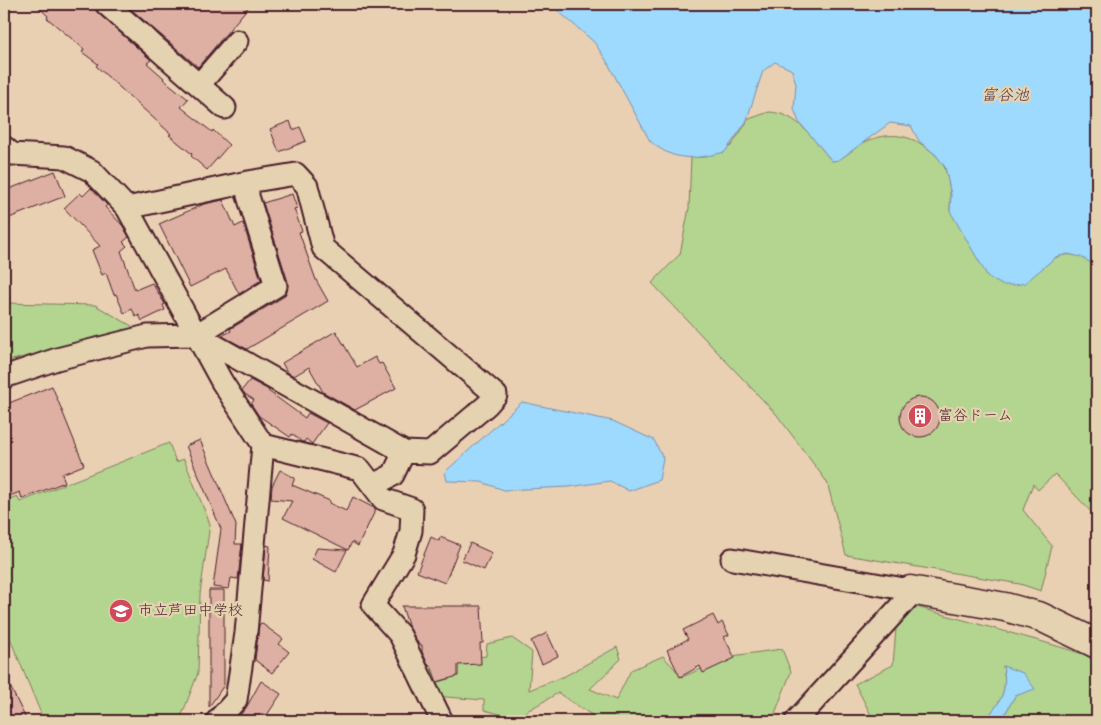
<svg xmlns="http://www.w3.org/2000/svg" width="1101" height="725" font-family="Kalam,'Klee One',sans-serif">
  <rect width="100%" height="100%" fill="#ead0b3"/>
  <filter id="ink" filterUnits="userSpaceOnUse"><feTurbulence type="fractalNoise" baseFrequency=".02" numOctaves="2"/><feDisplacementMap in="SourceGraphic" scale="10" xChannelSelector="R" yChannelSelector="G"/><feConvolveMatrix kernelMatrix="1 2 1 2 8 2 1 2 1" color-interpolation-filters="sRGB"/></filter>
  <g filter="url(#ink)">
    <path fill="#b3d58f" stroke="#7e7a5d" d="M 769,112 C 799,113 814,141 832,161 C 846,159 853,147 865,142 C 890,131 910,134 931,151 C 936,155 943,162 945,169 C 950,182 951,197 950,211 L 1025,283 C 1034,275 1047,261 1057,257 C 1071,251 1088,257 1097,268 L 1097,518 L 1055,474 L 1038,490 L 1033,484 L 1023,510 L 1052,546 L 1041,591 L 1020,584 L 846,555 L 827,482 L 777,415 L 652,283 L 680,254 L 689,208 L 691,157 L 704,157 L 731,146 L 749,119 Z
      M 4,303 L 95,305 L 137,329 L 4,362 Z
      M 169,443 L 176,462 L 184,459 L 210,524 L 200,594 L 198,673 L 180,720 L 44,721 L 4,624 L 4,501 L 17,496 L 20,502 Z
      M 913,606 L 1047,643 L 1083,654 L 1097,662 L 1097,721 L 1001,721 L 1015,696 L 1003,666 C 1008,692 1001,702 984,721 L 874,721 L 855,684 L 893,665 L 896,628 Z
      M 512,638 L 532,652 L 529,690 L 565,676 L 617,647 L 621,659 L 590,689 L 616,700 L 631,670 L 663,656 L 682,677 L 732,656 L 782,649 L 791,672 L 772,721 L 601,721 L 558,693 L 515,718 L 484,710 L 484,700 L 434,696 L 426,679 L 427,665 L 486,656 L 487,644 Z"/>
    <path fill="#9ed9fe" stroke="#7c8faa" d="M 550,4 L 1097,4 L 1097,268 L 1093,264 L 1081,257 L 1068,254 L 1056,257 L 1025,283 L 1015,285 L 1002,285 L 988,277 L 950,211 L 951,195 L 945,167 L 936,155 L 919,141 L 911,126 L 890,123 L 839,160 L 832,161 L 799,122 L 794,109 L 796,84 L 792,70 L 775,62 L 763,71 L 746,122 L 725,152 C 696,159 675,163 650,141 L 606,60 L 594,42 Z
      M 522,402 L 613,421 L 654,440 L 663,458 L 659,480 L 629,491 L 610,481 L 569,487 L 504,490 L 481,482 L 447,481 L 445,472 Z
      M 1003,666 L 1023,673 L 1035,689 L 1015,696 L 1001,721 L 984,721 C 1001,702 1008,692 1003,666 Z"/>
    <path fill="#ddb0a3" stroke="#4a1f2b" d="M 35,4 L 94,4 L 94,8 L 98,13 L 151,60 L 147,63 L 164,78 L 163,79 L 188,99 L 181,107 L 212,132 L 213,130 L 229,145 L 207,170 L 191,156 L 192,154 L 169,135 L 171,134 L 96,66 L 98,64 L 82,52 L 84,49 L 47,18 L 48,16 Z
      M 125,4 L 251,4 L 198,67 Z
      M 290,121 L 293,130 L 300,127 L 306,141 L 279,152 L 270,129 Z
      M 55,171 L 65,196 L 4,220 L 4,191 Z
      M 91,188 L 107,205 L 105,207 L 123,226 L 129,237 L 123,242 L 127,246 L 121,251 L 135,290 L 152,283 L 165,304 L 163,305 L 165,310 L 142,321 L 139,315 L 136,317 L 132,309 L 124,313 L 116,294 L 114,295 L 106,273 L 102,275 L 92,250 L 100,246 L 64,208 L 80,193 L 83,196 Z
      M 292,194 L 297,208 L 294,209 L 302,231 L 299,232 L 316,280 L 328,301 L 247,349 L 222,336 L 231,331 L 230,329 L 283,297 L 287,292 L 288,282 L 263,203 Z
      M 223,200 L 235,227 L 243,223 L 261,280 L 239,294 L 226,269 L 190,287 L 159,224 L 204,204 Z
      M 336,331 L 357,367 L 375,357 L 379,364 L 382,363 L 396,388 L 355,410 L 323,392 L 309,367 L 294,376 L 287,372 L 282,363 Z
      M 250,380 L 269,390 L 268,391 L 305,418 L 308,413 L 327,423 L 312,444 L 306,439 L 304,442 L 302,442 L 292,434 L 290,437 L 259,416 L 251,404 L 254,400 L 245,394 L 242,390 Z
      M 52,386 L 84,465 L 62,474 L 65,482 L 22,499 L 20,492 L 4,498 L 4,405 Z
      M900 417a20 20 0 1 1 40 0a20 20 0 1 1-40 0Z
      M 200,440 L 236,525 L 235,544 L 242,544 L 238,579 L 231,578 L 229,589 L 213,587 L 221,529 L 186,446 Z
      M 280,470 L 295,478 L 292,485 L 330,501 L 329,503 L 346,511 L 353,497 L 376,509 L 358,546 L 352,542 L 348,550 L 283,518 L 292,501 L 271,499 L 272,486 Z
      M 431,537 L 439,541 L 440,537 L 460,545 L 445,583 L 417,572 Z
      M 470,543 L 492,553 L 484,570 L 462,560 Z
      M 266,545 L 270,546 L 268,581 L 263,580 Z
      M 317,548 L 347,550 L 336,572 L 312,559 Z
      M 209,590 L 224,590 L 224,685 L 209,707 Z
      M 402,606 L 481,606 L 483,643 L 480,643 L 481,664 L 458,665 L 458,676 L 437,682 L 431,666 L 429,666 L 422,652 L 422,645 L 419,645 L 408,625 Z
      M 713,615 L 718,625 L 722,622 L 729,635 L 724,637 L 735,658 L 703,673 L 700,666 L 680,677 L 667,650 L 688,639 L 683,630 Z
      M 261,623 L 283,639 L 279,644 L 289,652 L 272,673 L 255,660 L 259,625 Z
      M 547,633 L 558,656 L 542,664 L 531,641 Z
      M 4,674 L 27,721 L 4,721 Z
      M 261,681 L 281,694 L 263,721 L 235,721 L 246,708 Z"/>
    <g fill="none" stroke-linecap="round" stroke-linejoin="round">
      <g stroke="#4a1f2b" stroke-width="25">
        <path id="street" d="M 106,4 L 225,108
          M 199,85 L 237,41
          M 4,147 L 12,154 L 64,157 L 92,171 L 127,208 L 222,382 L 263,445 L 246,633 L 236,700 L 217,721
          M 196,335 L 276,286 L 248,196 L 248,182
          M 4,377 L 57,359 L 147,336 L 196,335 L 404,452 L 430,453 L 487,405 L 496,395 L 323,248 L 307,186 L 296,174 L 248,182 L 127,208
          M 263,445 L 360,469 L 383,499 L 412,509 L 411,531 L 404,554 L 373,605 L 400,635 L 442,721
          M 373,485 L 393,475 L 404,452
          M 732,559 L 910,590 L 906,600 L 796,721"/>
      </g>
      <g stroke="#4a1f2b" stroke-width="31">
        <path id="secondary" d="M 910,590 L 1005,607 L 1041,617 L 1097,644"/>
      </g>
      <use href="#street" stroke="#e4d2b0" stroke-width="21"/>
      <use href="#secondary" stroke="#e4d2b0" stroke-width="28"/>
    </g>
  </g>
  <defs>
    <g id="building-disc" transform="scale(1.25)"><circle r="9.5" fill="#d1495b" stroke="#e4d2b0"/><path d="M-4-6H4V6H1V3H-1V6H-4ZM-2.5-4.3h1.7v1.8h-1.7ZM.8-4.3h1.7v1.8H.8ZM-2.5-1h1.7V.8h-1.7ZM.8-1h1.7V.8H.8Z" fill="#fff"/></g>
    <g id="school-disc" transform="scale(1.25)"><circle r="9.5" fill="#d1495b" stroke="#e4d2b0"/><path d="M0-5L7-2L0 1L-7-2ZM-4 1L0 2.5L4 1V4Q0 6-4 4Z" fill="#fff"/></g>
  </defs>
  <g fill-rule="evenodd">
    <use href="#building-disc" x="920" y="416"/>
    <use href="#school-disc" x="121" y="611"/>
  </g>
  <g text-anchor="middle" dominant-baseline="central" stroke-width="4.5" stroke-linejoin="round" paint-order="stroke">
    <g font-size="15" fill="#4a1f2b" stroke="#e4d2b0" text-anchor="start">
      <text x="938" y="416">富谷ドーム</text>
      <text x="138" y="611">市立芦田中学校</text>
    </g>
    <g font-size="16" font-style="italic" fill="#573b4b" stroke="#e4d2b0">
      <text x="1005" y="95">富谷池</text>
    </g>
  </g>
  <rect width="1101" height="725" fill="none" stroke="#e4d2b0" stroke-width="20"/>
  <rect x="10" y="10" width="1081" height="705" fill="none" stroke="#4a1f2b" stroke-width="2" filter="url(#ink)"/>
</svg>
